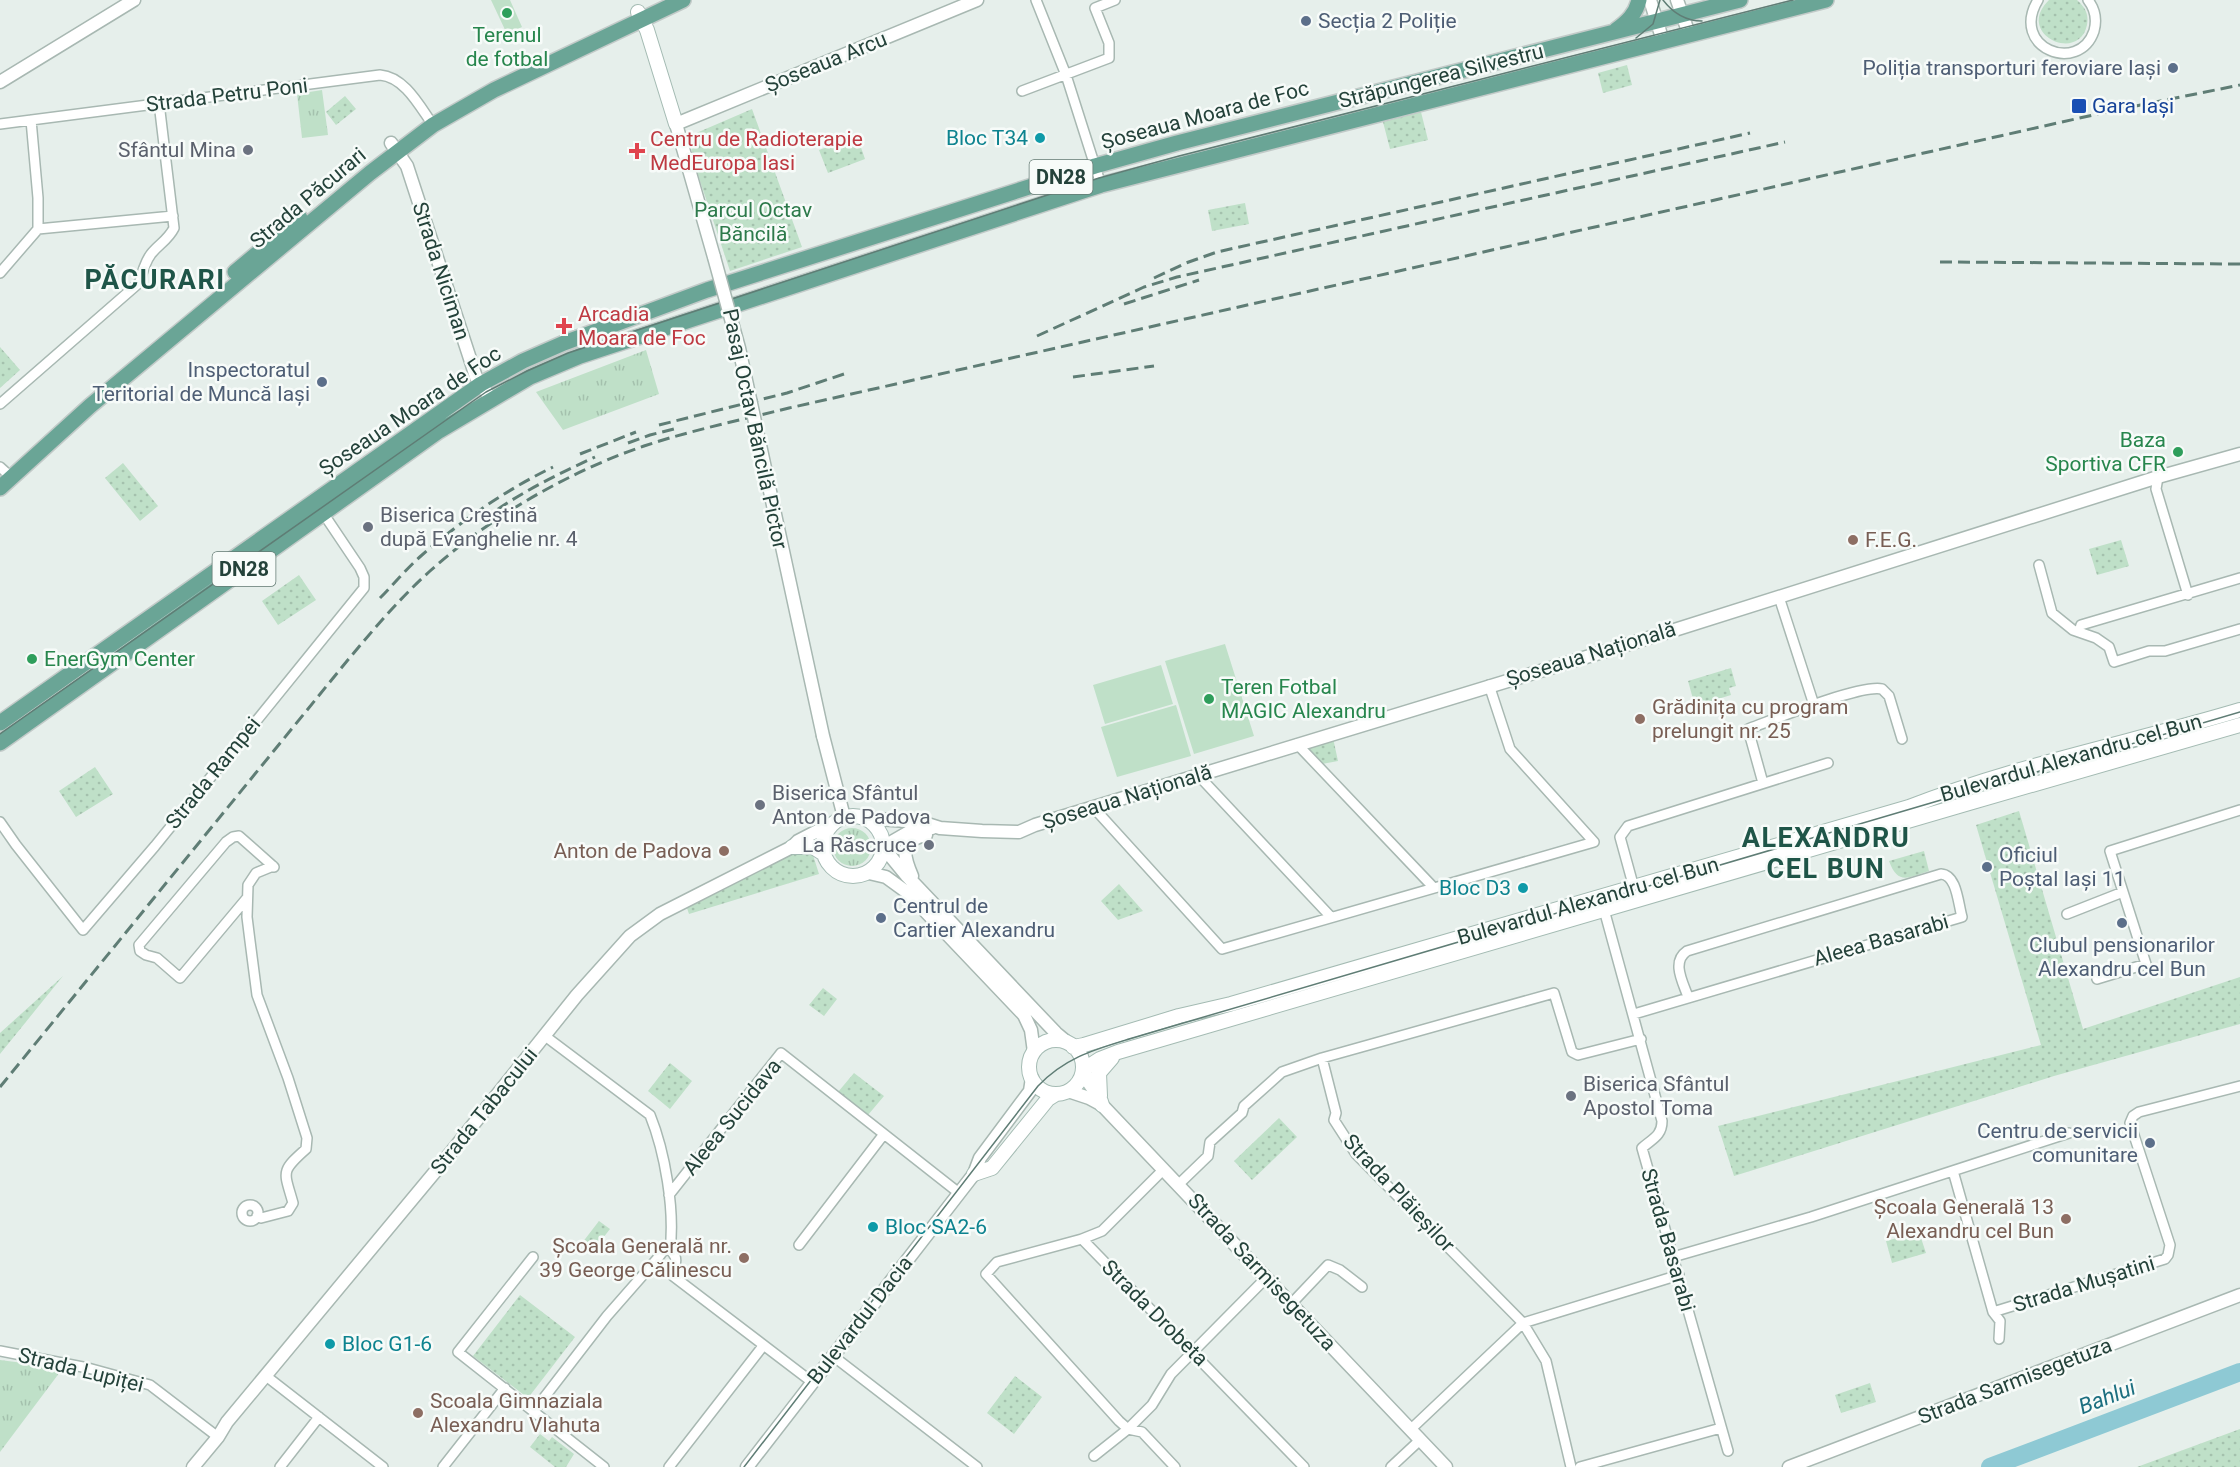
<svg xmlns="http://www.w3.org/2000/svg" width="2240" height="1467" font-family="Roboto,sans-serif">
  <defs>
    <pattern id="grass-tufts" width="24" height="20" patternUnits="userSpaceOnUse" patternTransform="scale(1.5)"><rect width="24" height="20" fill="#bfe0c8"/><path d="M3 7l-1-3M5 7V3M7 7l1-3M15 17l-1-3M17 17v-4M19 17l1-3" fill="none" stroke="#a4c1ad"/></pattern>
    <pattern id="park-dots" width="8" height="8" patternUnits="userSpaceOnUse" patternTransform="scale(1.5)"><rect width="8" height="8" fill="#bfe0c8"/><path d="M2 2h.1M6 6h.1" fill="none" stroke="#a4c1ad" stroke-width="1.8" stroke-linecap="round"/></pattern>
  </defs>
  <rect width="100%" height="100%" fill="#e6efeb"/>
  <path fill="url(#grass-tufts)" d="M 322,90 L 328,135 L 302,138 L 297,94 Z
    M 646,350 L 659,394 L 563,430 L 536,392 Z
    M833 847a19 19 0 1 1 38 0a19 19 0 1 1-38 0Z
    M 0,1360 L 46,1366 L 60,1372 L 0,1452 Z"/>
  <path fill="url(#park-dots)" d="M 2049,0 L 2077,0 C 2085,7 2089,14 2087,25 C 2079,64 2014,34 2049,0 Z
    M 1627,65 L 1632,85 L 1603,93 L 1598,73 Z
    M 345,96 L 356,109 L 336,125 L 326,112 Z
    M 752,109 L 802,247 L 730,271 L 693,160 L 691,146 L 694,134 Z
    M 1421,112 L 1428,140 L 1390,149 L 1383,122 Z
    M 857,136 L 865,159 L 828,173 L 819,150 Z
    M 1245,203 L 1249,224 L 1212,231 L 1208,210 Z
    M 0,347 L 20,370 L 0,388 Z
    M 123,463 L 158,506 L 140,521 L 105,478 Z
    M 2121,540 L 2129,566 L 2097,575 L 2089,549 Z
    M 299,575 L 316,600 L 278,625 L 262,601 Z
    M 1731,668 L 1736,686 L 1729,688 L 1731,695 L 1695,706 L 1688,681 Z
    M 1333,738 L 1338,761 L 1322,764 L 1308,749 L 1312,742 Z
    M 95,767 L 113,794 L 76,817 L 59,791 Z
    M 2019,811 L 2083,1029 L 2240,977 L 2240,1024 L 2054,1076 L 1734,1176 L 1718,1126 L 2041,1045 L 1976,825 Z
    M 1924,851 L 1929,871 C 1909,877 1898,886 1889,861 Z
    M 797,852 L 813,855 L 819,874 L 689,914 L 687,908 Z
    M 1119,884 L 1143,911 L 1118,920 L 1101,901 Z
    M 63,976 L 0,1054 L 0,1033 Z
    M 823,988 L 837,999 L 824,1016 L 809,1005 Z
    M 670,1063 L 692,1081 L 670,1109 L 648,1091 Z
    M 854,1073 L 884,1096 L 868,1115 L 838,1092 Z
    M 1279,1118 L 1297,1137 L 1252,1180 L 1234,1161 Z
    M 599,1221 L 610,1229 L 592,1252 L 582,1243 Z
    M 1919,1232 L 1926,1253 L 1892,1263 L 1886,1241 Z
    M 520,1295 L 575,1337 L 528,1398 L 473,1356 Z
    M 1015,1376 L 1042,1397 L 1014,1434 L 987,1413 Z
    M 1870,1383 L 1876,1402 L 1841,1413 L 1835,1395 Z
    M 2240,1429 L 2240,1467 L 2137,1467 Z
    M 540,1434 L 549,1441 L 552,1437 L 574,1454 L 566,1467 L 555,1467 L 530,1447 Z"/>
  <path fill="#bfe0c8" d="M 491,0 L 510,0 L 522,27 L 507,34 Z
    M 1225,644 L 1254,736 L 1194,754 L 1165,661 Z
    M 1161,665 L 1173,704 L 1105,724 L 1093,685 Z
    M 1176,705 L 1191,756 L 1117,777 L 1101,727 Z"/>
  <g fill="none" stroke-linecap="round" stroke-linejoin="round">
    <path stroke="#8ec9d4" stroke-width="18" d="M 1990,1467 L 2240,1372"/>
    <g stroke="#a8b8b2" stroke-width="12">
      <path id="minor" d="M 1036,0 L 1066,75 L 1101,185
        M 2038,0 C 2009,48 2079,75 2094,31 C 2097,20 2095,9 2088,0
        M 1022,91 L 1109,58 L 1109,43 L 1095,8 L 1115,0
        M 0,124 L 380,75 C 405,77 420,107 433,125
        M 38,229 L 173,216
        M 0,273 L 38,229 L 38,198 L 31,120
        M 0,404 L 140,282 C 142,273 145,262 151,254 C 159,244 168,240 174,228 L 159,103
        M 0,467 L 11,477
        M 2158,477 L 2156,489 L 2188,595
        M 2039,565 L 2052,613 L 2073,630 L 2096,638 L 2109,647 L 2114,662 L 2149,651 L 2165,651 L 2240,629
        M 1779,597 L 1814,705
        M 2079,632 L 2081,625 L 2240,578
        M 1297,744 L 1434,888
        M 1198,775 L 1331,917
        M 1763,783 L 1748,729 C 1772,720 1861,684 1882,689 L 1889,696 L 1902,739
        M 1093,807 L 1222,949 L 1594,842 L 1510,749 L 1489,685
        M 0,822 L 16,845 L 83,930 L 155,846 L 364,588 L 364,577 L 360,568 L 321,510
        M 1634,888 L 1620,837 L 1628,826 L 1828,763
        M 247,898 L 180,978 L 157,958 L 146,955 L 140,951 L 139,945 L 226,842 L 233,837 L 239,836 L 274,867
        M 1603,906 L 1662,1121 C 1662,1136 1652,1139 1642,1148 L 1728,1451
        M 2067,914 L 2123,892
        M 2097,979 L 2146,964 L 2110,851 L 2240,810
        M 1634,1014 L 1962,917 C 1958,903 1957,875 1941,874 L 1687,951 C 1671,962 1683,982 1688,997
        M 545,1036 L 650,1115 C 665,1152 675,1210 670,1250 C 675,1255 677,1258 675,1265 L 668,1268
        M 1322,1058 L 1554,993 L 1572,1052 L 1578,1055 L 1641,1039
        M 1164,1169 L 1102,1231 L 1082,1239 L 997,1262 L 986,1274 L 1119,1421 L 1128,1429 L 1142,1432 L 1175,1467
        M 1953,1171 L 1993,1312 L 2000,1321 L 1999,1339
        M 1179,1184 L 1208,1156 L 1210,1142 L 1242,1113 L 1244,1106 L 1282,1072 L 1322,1058 L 1336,1113 L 1334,1120 L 1356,1154 L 1523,1323 L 1546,1361 L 1571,1467
        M 669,1195 L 781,1053 L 959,1193
        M242 1213a8 8 0 1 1 16 0a8 8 0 1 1-16 0Z
        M 257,1216 L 261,1218 L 288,1211 L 293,1203 C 284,1171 280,1172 306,1149 L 307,1138 L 288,1078 L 257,995 L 250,941 L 247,917 L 248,885 L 256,873 L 273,866
        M 1082,1239 L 1304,1467
        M 799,1245 L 884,1134
        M 670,1250 L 664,1250 L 657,1259 L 658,1264 L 668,1268 L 673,1276 L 812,1382
        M 533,1257 L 458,1352 L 604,1467
        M 1673,1257 L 1811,1217 L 2069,1133
        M 1292,1303 L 1328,1265 L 1340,1270 L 1362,1287
        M 1993,1312 L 2165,1259 L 2168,1255 L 2170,1245 L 2130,1123 L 2133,1116 L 2139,1112 L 2240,1086
        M 0,1351 L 88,1368 L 150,1385 L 218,1437
        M 833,1356 L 977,1467
        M 266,1376 L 383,1467
        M 533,1412 L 607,1316 L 657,1259
        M 1410,1430 L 1523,1323 L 1679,1275
        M 1094,1456 L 1128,1429 L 1152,1405 L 1171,1374 L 1267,1277
        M 280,1467 L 319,1417
        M 443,1467 L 505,1388
        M 669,1467 L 763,1346
        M 1391,1467 L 1420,1440
        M 1580,1467 L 1721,1428"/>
    </g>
    <g stroke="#a8b8b2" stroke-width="15">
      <path id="tertiary" d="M 1650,0 L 1663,41
        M 1677,0 L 1689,34
        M 0,82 L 134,0
        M 391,143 L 407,166 L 476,377 L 491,399
        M 714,257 L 676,124 L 977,0
        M 823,736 L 844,817
        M 864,818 L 921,822 L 940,828 L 982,831 L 1019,832 L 1035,825 L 1665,633 L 2158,477 L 2240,454
        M 932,828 L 909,832 L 883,847 L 906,875 L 1056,1033 L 1068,1043
        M 869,873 L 886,877 L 908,893 L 1024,1015 L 1031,1030 L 1034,1052
        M 912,876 C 903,855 899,841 926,835
        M 1068,1091 L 1089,1098 L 1102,1105 L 1446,1467
        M 193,1467 L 218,1437 L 227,1422 L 444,1161 L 577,995 L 630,936 L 660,914 L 792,847 L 798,841 L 831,824
        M 747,1467 L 974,1174 L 980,1158 L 1030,1091 L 1032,1078
        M 1789,1467 L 2240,1295"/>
    </g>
    <g stroke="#a4bbb3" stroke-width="16">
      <path id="secondary" d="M 638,12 L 647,30 L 676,124
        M823 846a30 30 0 1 1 60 0a30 30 0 1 1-60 0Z
        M 792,847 L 813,847 L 824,854
        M1029 1067a27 27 0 1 1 54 0a27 27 0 1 1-54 0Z
        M 1073,1047 L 1084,1045 L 1179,1016 L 1231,1004 L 1909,807 C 2016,765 2130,743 2240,710
        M 1100,1096 L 1099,1073 L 1112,1058
        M 1102,1105 C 1099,1091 1087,1083 1083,1070 L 1100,1059 L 1118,1052 L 1969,803 L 2240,725
        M 974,1174 L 992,1168 L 1048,1099 L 1056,1094"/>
    </g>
    <g stroke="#c2cac8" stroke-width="18">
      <path id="primary" d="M 1616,30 C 1627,22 1636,14 1639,0
        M 235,272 L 300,218
        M 0,488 L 90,406 L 370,173 L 433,125 L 494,90 L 683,0
        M 0,723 L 481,384 L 523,361 L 564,343 L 707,290 L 1095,166 L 1177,143 L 1740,0
        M 0,743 L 439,431 L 530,377 L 580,356 L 1101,185 L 1826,0"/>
    </g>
    <use href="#minor" stroke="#fff" stroke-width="9"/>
    <use href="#tertiary" stroke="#fff" stroke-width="12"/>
    <use href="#secondary" stroke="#fff" stroke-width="14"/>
    <use href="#primary" stroke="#6aa596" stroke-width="15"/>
    <path stroke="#5f7d75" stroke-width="1.5" d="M 1663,0 C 1673,13 1685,21 1702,21
      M 1636,38 L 1653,24 L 1660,0
      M 0,734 L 486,392 L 527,371 L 568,353 L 1099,178 L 1179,156 L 1793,0
      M 744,1467 L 1038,1086 C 1065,1058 1093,1050 1129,1039 L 2240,712"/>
    <path stroke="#5f7d75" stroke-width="3" stroke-dasharray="12 6" stroke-linecap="butt" d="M 1940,262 L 2240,264
      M 1154,278 L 1186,263 L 1217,252 L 1750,133
      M 1124,304 L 1199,280
      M 1037,336 L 1144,287 L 1177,277 L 1785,142
      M 1073,377 L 1154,366
      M 659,425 L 787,393 L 844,374
      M 628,443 L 650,435 L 674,429
      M 580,454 L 636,432
      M 483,520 C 517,494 556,475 595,457
      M 380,598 C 394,584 407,568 422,555 C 462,520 506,490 553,467
      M 0,1087 L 347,661 C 373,630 399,599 430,571 C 490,517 568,472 644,446 C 692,430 741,420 789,408 L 2111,111 L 2240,85"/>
    <g stroke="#a8b8b2" stroke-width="15" stroke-linecap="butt">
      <path id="tertiary-bridge" d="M 714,257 L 739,348 L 823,736"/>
    </g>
    <use href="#tertiary-bridge" stroke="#fff" stroke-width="12"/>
  </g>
  <g fill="#2e9e5b" stroke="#f7fbf9" stroke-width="2">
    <circle cx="507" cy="13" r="6"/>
    <circle cx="2178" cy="452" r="6"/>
    <circle cx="32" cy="659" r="6"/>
    <circle cx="1209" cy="699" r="6"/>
  </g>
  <g fill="#5c6f8a" stroke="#f7fbf9" stroke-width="2">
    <circle cx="1306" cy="21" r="6"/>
    <circle cx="2173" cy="68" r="6"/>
    <circle cx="322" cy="382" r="6"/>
    <circle cx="1987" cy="867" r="6"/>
    <circle cx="881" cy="918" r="6"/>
    <circle cx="2122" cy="923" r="6"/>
    <circle cx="2150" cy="1143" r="6"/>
  </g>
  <rect fill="#1a4fb4" stroke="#f7fbf9" stroke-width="2" x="2071" y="98" width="16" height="16" rx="3"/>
  <g fill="#0f9aa8" stroke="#f7fbf9" stroke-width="2">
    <circle cx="1040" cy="138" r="6"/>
    <circle cx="1523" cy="888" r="6"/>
    <circle cx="873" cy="1227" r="6"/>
    <circle cx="330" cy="1344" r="6"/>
  </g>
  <g fill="#6b7280" stroke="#f7fbf9" stroke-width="2">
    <circle cx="248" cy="150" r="6"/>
    <circle cx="368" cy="527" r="6"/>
    <circle cx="760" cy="805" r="6"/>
    <circle cx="929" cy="845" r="6"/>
    <circle cx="1571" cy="1096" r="6"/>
  </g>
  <g fill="#e0444e" stroke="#f7fbf9" stroke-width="2">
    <path d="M634 142h6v6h6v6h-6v6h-6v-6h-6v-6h6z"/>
    <path d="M561 317h6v6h6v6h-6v6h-6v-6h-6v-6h6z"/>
  </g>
  <g fill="#8d6e63" stroke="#f7fbf9" stroke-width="2">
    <circle cx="1853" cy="540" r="6"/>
    <circle cx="1640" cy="719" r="6"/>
    <circle cx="724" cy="851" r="6"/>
    <circle cx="2066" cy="1219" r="6"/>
    <circle cx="744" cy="1258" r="6"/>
    <circle cx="418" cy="1413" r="6"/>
  </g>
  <g text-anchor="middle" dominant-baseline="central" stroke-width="5" stroke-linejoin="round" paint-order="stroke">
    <g fill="#f7fbf9" stroke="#637a73" stroke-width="1.5">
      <rect x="1029.5" y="160" width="63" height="34" rx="4.5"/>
      <rect x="212.5" y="552" width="63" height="34" rx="4.5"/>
    </g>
    <g font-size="20" font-weight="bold" fill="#24423a">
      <text x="1061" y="177">DN28</text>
      <text x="244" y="569">DN28</text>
    </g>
    <g font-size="21" fill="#4e5e75" stroke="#f7fbf9" text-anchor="start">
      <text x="1318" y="21">Secția 2 Poliție</text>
      <text x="2161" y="68" text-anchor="end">Poliția transporturi feroviare Iași</text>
      <text x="310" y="370" text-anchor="end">Inspectoratul<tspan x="310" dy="24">Teritorial de Muncă Iași</tspan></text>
      <text x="1999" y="855">Oficiul<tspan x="1999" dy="24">Poștal Iași 11</tspan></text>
      <text x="893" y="906">Centrul de<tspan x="893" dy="24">Cartier Alexandru</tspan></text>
      <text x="2122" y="945" text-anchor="middle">Clubul pensionarilor<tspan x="2122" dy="24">Alexandru cel Bun</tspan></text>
      <text x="2138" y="1131" text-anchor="end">Centru de servicii<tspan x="2138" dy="24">comunitare</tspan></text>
    </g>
    <g font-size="21" fill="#27864d" stroke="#f7fbf9" text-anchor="start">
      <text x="507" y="35" text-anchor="middle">Terenul<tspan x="507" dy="24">de fotbal</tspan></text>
      <text x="2166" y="440" text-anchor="end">Baza<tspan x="2166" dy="24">Sportiva CFR</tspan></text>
      <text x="44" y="659">EnerGym Center</text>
      <text x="1221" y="687">Teren Fotbal<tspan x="1221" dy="24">MAGIC Alexandru</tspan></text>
    </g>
    <g font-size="21" fill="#24423a" stroke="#f7fbf9">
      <text transform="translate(826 62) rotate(-22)">Șoseaua Arcu</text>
      <text transform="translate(1441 76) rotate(-14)">Străpungerea Silvestru</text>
      <text transform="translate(227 95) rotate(-7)">Strada Petru Poni</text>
      <text transform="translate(1205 115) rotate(-15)">Șoseaua Moara de Foc</text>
      <text transform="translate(308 198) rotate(-40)">Strada Păcurari</text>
      <text transform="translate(441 271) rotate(72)">Strada Niciman</text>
      <text transform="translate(410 411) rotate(-34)">Șoseaua Moara de Foc</text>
      <text transform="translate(755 429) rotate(78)">Pasaj Octav Băncilă Pictor</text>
      <text transform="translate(1591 654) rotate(-17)">Șoseaua Națională</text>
      <text transform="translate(2071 758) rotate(-16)">Bulevardul Alexandru cel Bun</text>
      <text transform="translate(213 773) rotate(-51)">Strada Rampei</text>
      <text transform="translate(1127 797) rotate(-17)">Șoseaua Națională</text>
      <text transform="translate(1588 901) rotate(-16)">Bulevardul Alexandru cel Bun</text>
      <text transform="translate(1881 940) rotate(-16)">Aleea Basarabi</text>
      <text transform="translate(484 1111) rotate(-51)">Strada Tabacului</text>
      <text transform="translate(732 1117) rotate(-51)">Aleea Sucidava</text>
      <text transform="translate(1399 1193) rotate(47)">Strada Plăieșilor</text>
      <text transform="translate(1668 1240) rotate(74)">Strada Basarabi</text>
      <text transform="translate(1262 1272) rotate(47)">Strada Sarmisegetuza</text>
      <text transform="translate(2084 1284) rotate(-17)">Strada Mușatini</text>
      <text transform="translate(1155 1313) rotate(45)">Strada Drobeta</text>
      <text transform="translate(860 1320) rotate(-52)">Bulevardul Dacia</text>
      <text transform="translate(81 1370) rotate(14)">Strada Lupiței</text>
      <text transform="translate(2015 1381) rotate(-21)">Strada Sarmisegetuza</text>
    </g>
    <g font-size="21" fill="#164399" stroke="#f7fbf9" text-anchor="start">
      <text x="2092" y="106">Gara Iași</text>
    </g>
    <g font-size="21" fill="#0d838f" stroke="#f7fbf9" text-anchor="end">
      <text x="1028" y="138">Bloc T34</text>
      <text x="1511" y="888">Bloc D3</text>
      <text x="885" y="1227" text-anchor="start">Bloc SA2-6</text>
      <text x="342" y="1344" text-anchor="start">Bloc G1-6</text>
    </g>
    <g font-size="21" fill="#be3a42" stroke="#f7fbf9" text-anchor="start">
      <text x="650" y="139">Centru de Radioterapie<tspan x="650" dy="24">MedEuropa Iasi</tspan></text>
      <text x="578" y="314">Arcadia<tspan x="578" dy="24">Moara de Foc</tspan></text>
    </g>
    <g font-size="21" fill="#5b616d" stroke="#f7fbf9" text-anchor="start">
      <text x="236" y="150" text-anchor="end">Sfântul Mina</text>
      <text x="380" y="515">Biserica Creștină<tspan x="380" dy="24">după Evanghelie nr. 4</tspan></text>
      <text x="772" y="793">Biserica Sfântul<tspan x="772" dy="24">Anton de Padova</tspan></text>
      <text x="917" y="845" text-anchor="end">La Răscruce</text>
      <text x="1583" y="1084">Biserica Sfântul<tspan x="1583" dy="24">Apostol Toma</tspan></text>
    </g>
    <g font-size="21" fill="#2d7a4b" stroke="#f7fbf9">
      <text x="753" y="210">Parcul Octav<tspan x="753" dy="24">Băncilă</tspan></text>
    </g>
    <g font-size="21" fill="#785e54" stroke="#f7fbf9" text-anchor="start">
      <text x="1865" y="540">F.E.G.</text>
      <text x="1652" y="707">Grădinița cu program<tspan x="1652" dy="24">prelungit nr. 25</tspan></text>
      <text x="712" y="851" text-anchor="end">Anton de Padova</text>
      <text x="2054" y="1207" text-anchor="end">Școala Generală 13<tspan x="2054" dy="24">Alexandru cel Bun</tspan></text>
      <text x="732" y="1246" text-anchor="end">Școala Generală nr.<tspan x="732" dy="24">39 George Călinescu</tspan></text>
      <text x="430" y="1401">Scoala Gimnaziala<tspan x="430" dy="24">Alexandru Vlahuta</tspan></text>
    </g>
    <g font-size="22" font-style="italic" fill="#1c6f80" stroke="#f7fbf9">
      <text transform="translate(2107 1397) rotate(-21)">Bahlui</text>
    </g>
    <g font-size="27" font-weight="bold" letter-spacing="1.5" fill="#1f5548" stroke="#f7fbf9">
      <text x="155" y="280">PĂCURARI</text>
      <text x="1826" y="838">ALEXANDRU<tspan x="1826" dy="31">CEL BUN</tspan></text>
    </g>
  </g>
</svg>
